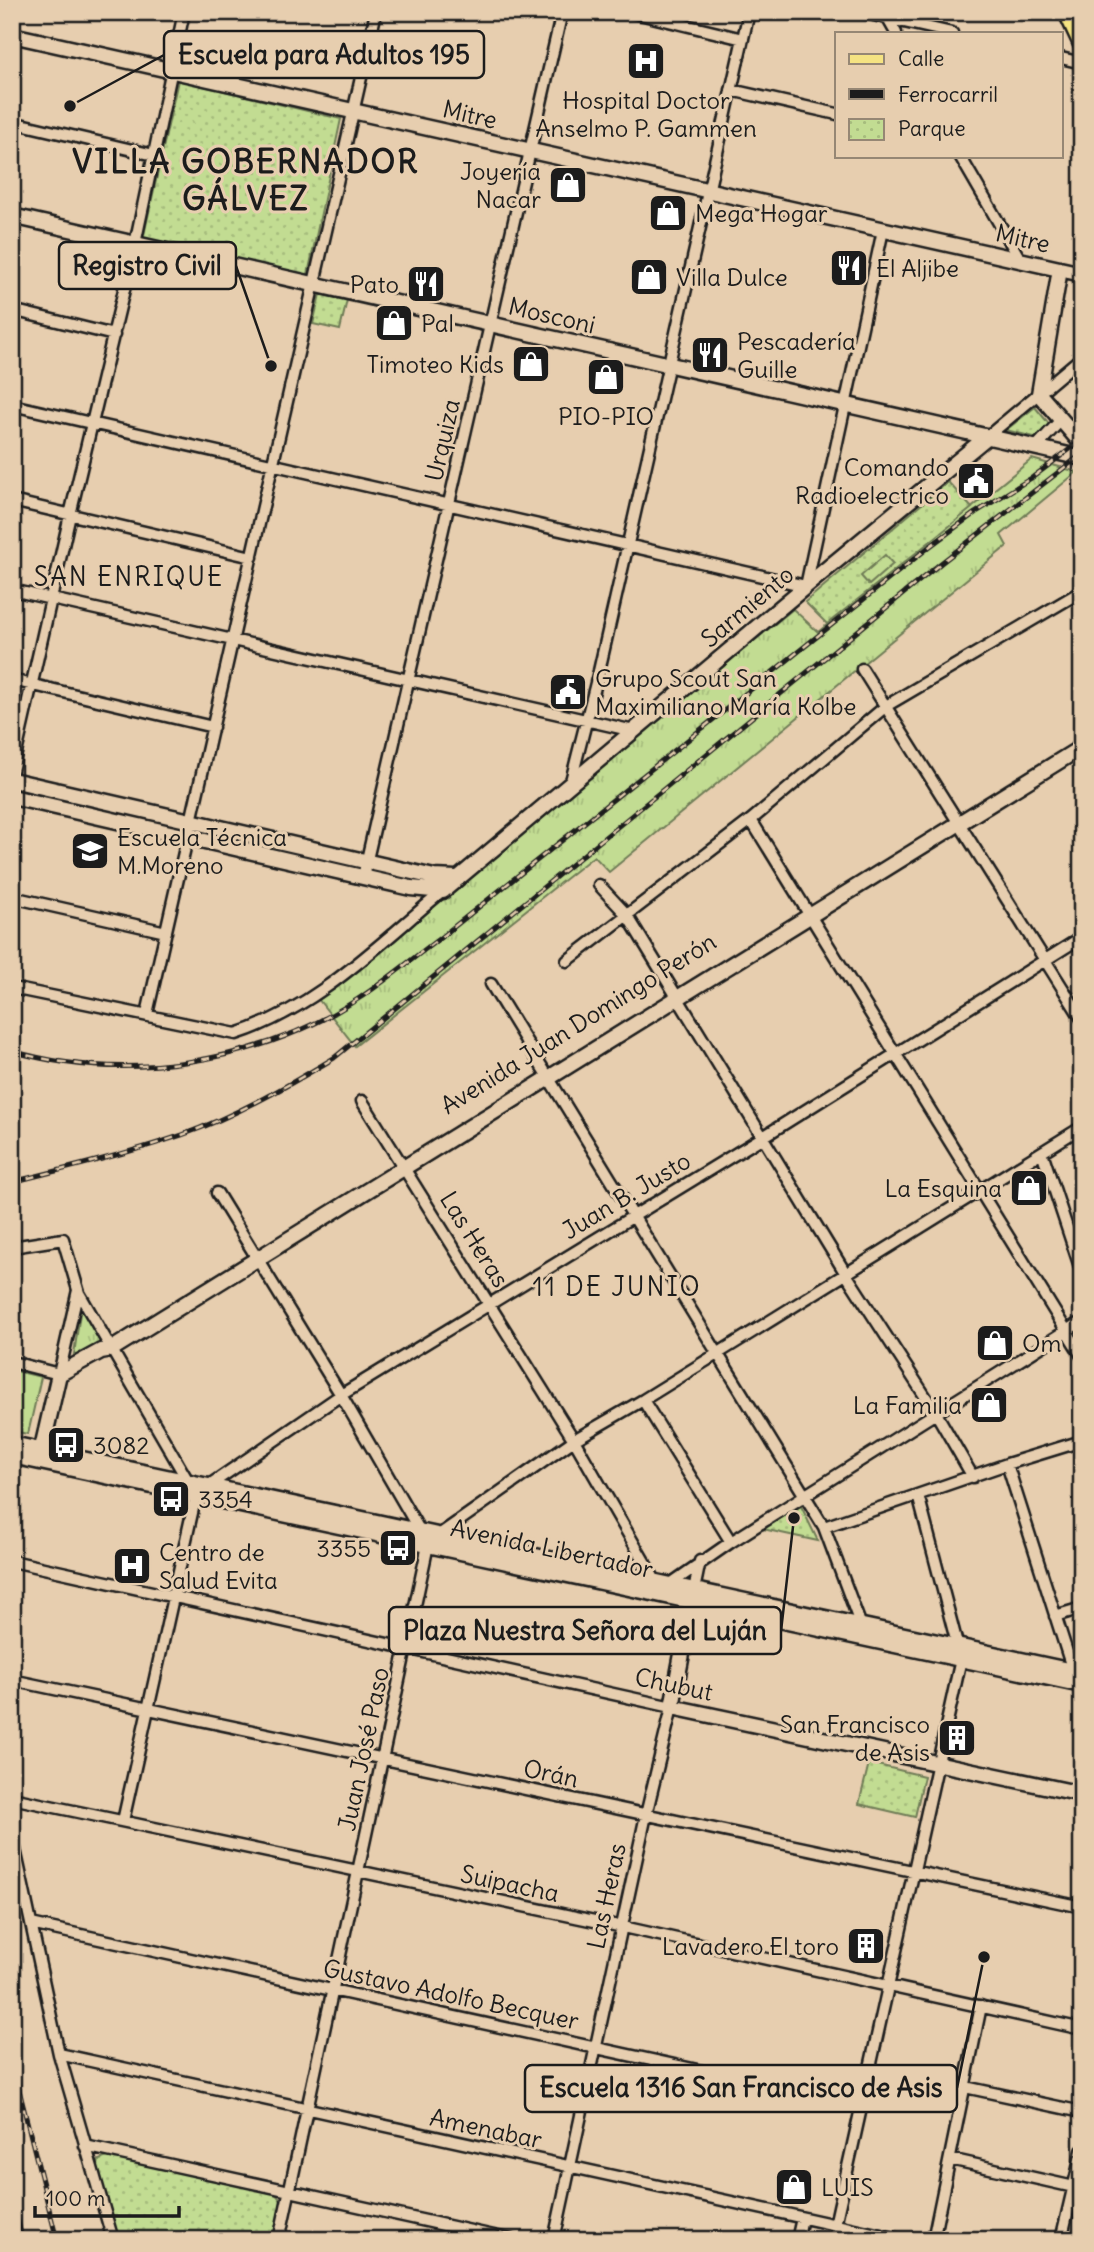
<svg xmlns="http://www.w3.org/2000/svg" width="1094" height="2252" font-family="Delius,sans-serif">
  <defs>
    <pattern id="grass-tufts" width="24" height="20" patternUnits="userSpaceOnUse" patternTransform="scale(1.75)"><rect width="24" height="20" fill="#c2dc92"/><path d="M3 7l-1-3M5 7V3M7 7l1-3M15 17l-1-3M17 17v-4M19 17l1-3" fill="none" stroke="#a6bc7d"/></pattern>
    <pattern id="park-dots" width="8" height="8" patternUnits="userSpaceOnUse" patternTransform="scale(1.75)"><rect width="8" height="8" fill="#c2dc92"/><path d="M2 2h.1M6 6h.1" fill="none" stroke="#a6bc7d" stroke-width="1.8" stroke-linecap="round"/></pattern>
  </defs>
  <rect width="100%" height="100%" fill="#e7ceaf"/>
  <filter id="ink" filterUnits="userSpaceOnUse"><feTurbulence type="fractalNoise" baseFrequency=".0143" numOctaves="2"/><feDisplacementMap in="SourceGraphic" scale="14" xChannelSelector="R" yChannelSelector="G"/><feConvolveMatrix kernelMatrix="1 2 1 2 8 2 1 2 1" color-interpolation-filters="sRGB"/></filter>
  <g filter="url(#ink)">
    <path fill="url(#grass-tufts)" stroke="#6f7c57" stroke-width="2" d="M 1032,459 L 1077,472 L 1001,535 L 1007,546 L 609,872 L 594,856 L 355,1046 L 318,999 L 793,609 L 818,632 Z
      M 21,788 L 171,824 L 170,827 L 18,792 Z
      M 199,830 L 351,864 L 350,868 L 198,833 Z
      M 81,1306 L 100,1340 L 98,1345 L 73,1361 Z"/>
    <path fill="url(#park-dots)" stroke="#6f7c57" stroke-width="2" d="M 178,80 L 341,119 L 307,279 L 142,244 Z
      M 320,294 L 347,300 L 340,330 L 313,324 Z
      M 1035,407 L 1050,425 L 1038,438 L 1006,430 Z
      M 948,482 L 972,508 L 827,624 L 805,602 Z
      M 801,1506 L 818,1541 L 763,1529 Z
      M 869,1763 L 924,1776 L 915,1817 L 859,1804 Z
      M 110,2156 L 275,2193 L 282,2202 L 275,2240 L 119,2240 L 97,2170 L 99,2160 Z"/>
    <path fill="#c2dc92" stroke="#6f7c57" stroke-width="2" d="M 885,555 L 893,564 L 869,585 L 861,576 Z
      M 12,1370 L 41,1377 L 28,1434 L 12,1431 Z"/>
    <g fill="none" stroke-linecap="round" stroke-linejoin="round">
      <g stroke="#1c1c1c" stroke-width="15">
        <path id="street" d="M 631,12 L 743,39
          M 860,12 L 952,33
          M 888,19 L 896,33
          M 1061,58 L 1082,63
          M 731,90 L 837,114
          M 12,122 L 154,155
          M 960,156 L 1021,261
          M 12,310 L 114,335
          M 12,405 L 806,586 L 883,230
          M 988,436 L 1082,357
          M 1036,447 L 1060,421
          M 12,501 L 252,557
          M 12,590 L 634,731
          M 862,669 L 1082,1019
          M 12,680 L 213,727
          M 12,771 L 70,515 L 135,244 L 184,12
          M 571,781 L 599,671 L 749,12
          M 751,820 L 1082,1356
          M 363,877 L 562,12
          M 599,885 L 627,915 L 846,1274 L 936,1413 L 973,1477
          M 12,897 L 166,932
          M 567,961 L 751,820 L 886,706 L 1082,591
          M 491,984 L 824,1527 L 861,1626
          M 12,988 L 236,1034 C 317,1008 379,944 443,891
          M 147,1014 L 376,12
          M 362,1101 L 574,1440 L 656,1582
          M 1042,1152 L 1082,1273
          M 217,1193 L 341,1395 L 428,1545 L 279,2240
          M 12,1247 L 63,1239 L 79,1293 L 196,1495 L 123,1821
          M 12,1362 L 59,1374 L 78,1290
          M 643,1400 L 731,1542
          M 1007,1464 L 1073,1671
          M 205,1488 L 341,1395 L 763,1137 L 1082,937
          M 824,1527 L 1007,1464 L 1082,1441
          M 436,1537 L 574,1440 L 643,1400 L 1082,1127
          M 12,1561 L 672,1707 L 646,1815 L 554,2240
          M 669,1585 L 731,1542 L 1082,1321
          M 693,1595 L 700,1561
          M 1055,1616 L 1082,1608
          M 12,1680 L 1082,1907
          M 12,1798 L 623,1927 L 1082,2029
          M 12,1835 L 59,2054 L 113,2240
          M 31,1924 L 861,2106
          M 59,2054 L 904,2240
          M 965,2087 L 1082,2112
          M 85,2146 L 512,2240
          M 950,2159 L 1074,2187
          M 12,2218 L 17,2240
          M 835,2225 L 961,1659 L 918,1495
          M 797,2240 L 802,2218
          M 933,2240 L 981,2006
          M 1061,2240 L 1082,2151"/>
      </g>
      <g stroke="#1c1c1c" stroke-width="19">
        <path id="secondary" d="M 12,35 L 1082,274
          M 12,216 L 1082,458
          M 1060,269 L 1039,394 L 1082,444
          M 12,780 L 434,877 L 456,878
          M 12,797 L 411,888 L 443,891 L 806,586 L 988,436
          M 12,1444 L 1082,1673
          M 12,1456 L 1082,1685
          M 39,1461 L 59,1374 L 101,1351 L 112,1349 L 1082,747
          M 692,1601 L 672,1707 L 1082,1794"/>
      </g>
      <g stroke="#1c1c1c" stroke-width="21">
        <path id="primary" d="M 1067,12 L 1082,44"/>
      </g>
      <use href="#street" stroke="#e7ceaf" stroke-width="10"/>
      <use href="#secondary" stroke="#e7ceaf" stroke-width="14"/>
      <use href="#primary" stroke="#f5e382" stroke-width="16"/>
      <g stroke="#1c1c1c" stroke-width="5">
        <path id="rail" d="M 12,1051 C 126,1084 259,1063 358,999 C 386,981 413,958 440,938 L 929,547 L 975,513 L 1033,477 L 1082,440
          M 12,1182 C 69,1168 126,1154 182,1135 C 235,1116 286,1087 334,1058 L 941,563 L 1082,454
          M 12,2062 L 57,2240"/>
      </g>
      <use href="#rail" stroke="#e7ceaf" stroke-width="2.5" stroke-dasharray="8" stroke-linecap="butt"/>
    </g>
  </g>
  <defs>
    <g id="hospital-square" transform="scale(2.0125)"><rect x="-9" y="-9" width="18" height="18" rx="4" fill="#1c1c1c" stroke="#e7ceaf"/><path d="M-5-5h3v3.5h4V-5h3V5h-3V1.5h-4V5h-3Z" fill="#fff"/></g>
    <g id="shop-square" transform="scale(2.0125)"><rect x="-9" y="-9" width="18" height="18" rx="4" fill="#1c1c1c" stroke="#e7ceaf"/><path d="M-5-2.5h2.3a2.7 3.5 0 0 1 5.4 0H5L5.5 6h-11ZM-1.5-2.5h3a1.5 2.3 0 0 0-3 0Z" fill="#fff"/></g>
    <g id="restaurant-square" transform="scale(2.0125)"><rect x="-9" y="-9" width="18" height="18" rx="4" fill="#1c1c1c" stroke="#e7ceaf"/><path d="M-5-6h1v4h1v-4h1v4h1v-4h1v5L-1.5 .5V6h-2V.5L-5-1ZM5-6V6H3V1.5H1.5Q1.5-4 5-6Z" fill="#fff"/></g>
    <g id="civic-square" transform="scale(2.0125)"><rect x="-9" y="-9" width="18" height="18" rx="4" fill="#1c1c1c" stroke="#e7ceaf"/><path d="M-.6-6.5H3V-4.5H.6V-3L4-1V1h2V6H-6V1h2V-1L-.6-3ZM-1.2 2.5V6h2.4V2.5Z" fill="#fff"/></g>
    <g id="school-square" transform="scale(2.0125)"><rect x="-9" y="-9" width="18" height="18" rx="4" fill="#1c1c1c" stroke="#e7ceaf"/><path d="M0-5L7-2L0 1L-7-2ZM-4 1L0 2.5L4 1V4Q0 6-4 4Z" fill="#fff"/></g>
    <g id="bus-square" transform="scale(2.0125)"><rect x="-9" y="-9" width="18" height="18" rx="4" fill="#1c1c1c" stroke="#e7ceaf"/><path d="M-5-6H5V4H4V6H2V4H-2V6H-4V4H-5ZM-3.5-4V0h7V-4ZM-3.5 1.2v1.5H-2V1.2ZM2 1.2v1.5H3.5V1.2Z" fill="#fff"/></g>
    <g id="building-square" transform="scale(2.0125)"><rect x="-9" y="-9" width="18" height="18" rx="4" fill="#1c1c1c" stroke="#e7ceaf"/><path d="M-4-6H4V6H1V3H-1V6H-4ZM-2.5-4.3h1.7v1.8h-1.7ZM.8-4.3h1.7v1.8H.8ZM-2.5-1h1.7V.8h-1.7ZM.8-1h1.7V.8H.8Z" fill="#fff"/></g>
  </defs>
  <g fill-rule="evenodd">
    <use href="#hospital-square" x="646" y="61"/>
    <use href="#shop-square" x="568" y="185"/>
    <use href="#shop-square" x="668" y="213"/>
    <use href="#restaurant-square" x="849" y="268"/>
    <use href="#shop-square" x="649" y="277"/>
    <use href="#restaurant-square" x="426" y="284"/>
    <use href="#shop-square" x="394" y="323"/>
    <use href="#restaurant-square" x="710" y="355"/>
    <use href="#shop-square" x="531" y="364"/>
    <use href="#shop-square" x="606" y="377"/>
    <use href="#civic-square" x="976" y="481"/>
    <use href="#civic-square" x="568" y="692"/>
    <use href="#school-square" x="90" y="851"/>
    <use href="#shop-square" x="1029" y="1188"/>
    <use href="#shop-square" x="995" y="1343"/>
    <use href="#shop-square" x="989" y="1405"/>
    <use href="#bus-square" x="66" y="1445"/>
    <use href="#bus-square" x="171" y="1499"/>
    <use href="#bus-square" x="398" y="1548"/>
    <use href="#hospital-square" x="132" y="1566"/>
    <use href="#building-square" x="957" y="1738"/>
    <use href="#building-square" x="866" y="1946"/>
    <use href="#shop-square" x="794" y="2187"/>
  </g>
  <g text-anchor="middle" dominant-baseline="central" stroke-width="6" stroke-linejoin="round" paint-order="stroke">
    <g font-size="24" fill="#1c1c1c" stroke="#e7ceaf" text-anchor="start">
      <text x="646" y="100" text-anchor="middle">Hospital Doctor<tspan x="646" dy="28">Anselmo P. Gammen</tspan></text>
      <text x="541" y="171" text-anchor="end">Joyería<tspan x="541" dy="28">Nacar</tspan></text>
      <text x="695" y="213">Mega Hogar</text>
      <text x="876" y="268">El Aljibe</text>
      <text x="676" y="277">Villa Dulce</text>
      <text x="399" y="284" text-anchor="end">Pato</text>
      <text x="421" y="323">Pal</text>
      <text x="737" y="341">Pescadería<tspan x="737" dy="28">Guille</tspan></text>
      <text x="504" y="364" text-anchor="end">Timoteo Kids</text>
      <text x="606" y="416" text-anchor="middle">PIO-PIO</text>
      <text x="949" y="467" text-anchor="end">Comando<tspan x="949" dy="28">Radioelectrico</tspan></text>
      <text x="595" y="678">Grupo Scout San<tspan x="595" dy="28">Maximiliano María Kolbe</tspan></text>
      <text x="117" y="837">Escuela Técnica<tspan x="117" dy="28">M.Moreno</tspan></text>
      <text x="1002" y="1188" text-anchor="end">La Esquina</text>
      <text x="1022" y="1343">Om</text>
      <text x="962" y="1405" text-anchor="end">La Familia</text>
      <text x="93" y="1445">3082</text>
      <text x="198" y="1499">3354</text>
      <text x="371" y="1548" text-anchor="end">3355</text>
      <text x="159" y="1552">Centro de<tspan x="159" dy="28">Salud Evita</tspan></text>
      <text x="930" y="1724" text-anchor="end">San Francisco<tspan x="930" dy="28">de Asis</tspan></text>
      <text x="839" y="1946" text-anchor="end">Lavadero El toro</text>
      <text x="821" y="2187">LUIS</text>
    </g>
    <g font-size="24" fill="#1c1c1c" stroke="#e7ceaf">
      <text transform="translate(470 114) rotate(13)">Mitre</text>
      <text transform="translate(1023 238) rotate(13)">Mitre</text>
      <text transform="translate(552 315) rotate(13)">Mosconi</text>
      <text transform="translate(442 440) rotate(-77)">Urquiza</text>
      <text transform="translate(747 606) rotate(-40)">Sarmiento</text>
      <text transform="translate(578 1023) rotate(-32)">Avenida Juan Domingo Perón</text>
      <text transform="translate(626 1195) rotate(-31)">Juan B. Justo</text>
      <text transform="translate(475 1239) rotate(58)">Las Heras</text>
      <text transform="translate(552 1548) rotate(12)">Avenida Libertador</text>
      <text transform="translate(674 1684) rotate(12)">Chubut</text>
      <text transform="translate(363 1749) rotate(-78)">Juan José Paso</text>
      <text transform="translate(551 1773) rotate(12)">Orán</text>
      <text transform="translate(510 1883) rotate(12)">Suipacha</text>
      <text transform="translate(606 1896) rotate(-78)">Las Heras</text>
      <text transform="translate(451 1994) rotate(12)">Gustavo Adolfo Becquer</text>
      <text transform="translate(486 2128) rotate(12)">Amenabar</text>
    </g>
    <g font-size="26" letter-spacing="2" fill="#1c1c1c" stroke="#e7ceaf">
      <text x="129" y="576">SAN ENRIQUE</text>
      <text x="617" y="1286">11 DE JUNIO</text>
    </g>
    <g font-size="32" font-weight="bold" letter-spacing="2" fill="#1c1c1c" stroke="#e7ceaf">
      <text x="246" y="161">VILLA GOBERNADOR<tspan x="246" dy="37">GÁLVEZ</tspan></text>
    </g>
  </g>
  <path fill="none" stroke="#1c1c1c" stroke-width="2.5" d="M70 106L164 55M271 366L236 266M794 1518L781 1631M984 1957L957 2088"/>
  <g fill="#1c1c1c" stroke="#e7ceaf" stroke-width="2.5">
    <circle cx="70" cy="106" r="7"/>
    <circle cx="271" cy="366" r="7"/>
    <circle cx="794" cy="1518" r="7"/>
    <circle cx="984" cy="1957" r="7"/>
  </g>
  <g fill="#e7ceaf" stroke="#1c1c1c" stroke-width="2.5">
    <rect x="164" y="31" width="320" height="47" rx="7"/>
    <rect x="59" y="242" width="177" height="47" rx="7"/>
    <rect x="389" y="1607" width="392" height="47" rx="7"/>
    <rect x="525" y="2065" width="432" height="47" rx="7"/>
  </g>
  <g font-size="26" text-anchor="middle" font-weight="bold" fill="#1c1c1c">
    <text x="324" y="64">Escuela para Adultos 195</text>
    <text x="147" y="275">Registro Civil</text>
    <text x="585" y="1640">Plaza Nuestra Señora del Luján</text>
    <text x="741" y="2097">Escuela 1316 San Francisco de Asis</text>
  </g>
  <rect width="1094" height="2252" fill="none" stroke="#e7ceaf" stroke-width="42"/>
  <rect x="21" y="21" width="1052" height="2210" fill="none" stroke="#1c1c1c" stroke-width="2.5" filter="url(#ink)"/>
  <rect x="835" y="32" width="228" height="126" fill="#e7ceaf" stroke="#968774" stroke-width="2"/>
  <rect x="849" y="54" width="35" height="10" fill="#f5e382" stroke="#968774" stroke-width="2"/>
  <text x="898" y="66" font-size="21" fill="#1c1c1c">Calle</text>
  <rect x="849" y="89" width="35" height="10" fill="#1c1c1c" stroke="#968774" stroke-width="2"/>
  <text x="898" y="102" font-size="21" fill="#1c1c1c">Ferrocarril</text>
  <rect x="849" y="119" width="35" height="21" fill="url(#park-dots)" stroke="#968774" stroke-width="2"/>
  <text x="898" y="136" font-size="21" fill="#1c1c1c">Parque</text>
  <path d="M35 2206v10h144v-10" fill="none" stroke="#1c1c1c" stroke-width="3.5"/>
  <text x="46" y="2206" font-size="21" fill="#1c1c1c" stroke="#e7ceaf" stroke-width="5" paint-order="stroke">100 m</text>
</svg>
